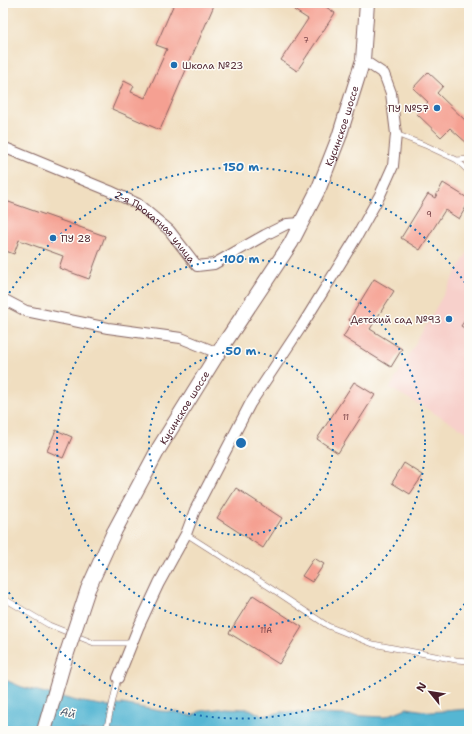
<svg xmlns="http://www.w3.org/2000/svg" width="472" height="734" font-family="'Shantell Sans',sans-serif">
  <rect width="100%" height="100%" fill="#fdfcf7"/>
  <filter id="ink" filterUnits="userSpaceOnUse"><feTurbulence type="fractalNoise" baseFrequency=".025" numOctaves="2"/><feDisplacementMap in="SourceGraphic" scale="8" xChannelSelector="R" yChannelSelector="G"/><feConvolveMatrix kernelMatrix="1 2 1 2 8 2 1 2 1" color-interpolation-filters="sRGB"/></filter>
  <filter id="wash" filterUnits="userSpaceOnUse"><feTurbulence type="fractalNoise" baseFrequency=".012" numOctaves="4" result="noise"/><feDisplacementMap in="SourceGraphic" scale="16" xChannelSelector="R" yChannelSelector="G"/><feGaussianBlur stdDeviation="0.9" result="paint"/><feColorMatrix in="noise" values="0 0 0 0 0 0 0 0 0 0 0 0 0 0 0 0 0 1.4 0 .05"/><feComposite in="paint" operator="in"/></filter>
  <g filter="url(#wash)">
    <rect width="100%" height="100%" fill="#f0dec0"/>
    <path fill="#f7d0cb" d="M 469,250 L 469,433 L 390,388 Z"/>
    <path fill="#54b6d3" stroke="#4f6a7f" d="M 3,679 L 22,687 L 77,701 L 112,707 L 122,704 L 160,711 L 177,712 L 192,716 L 200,711 L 226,708 L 250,709 L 263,716 L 282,712 L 384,717 L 407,708 L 431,712 L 469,709 L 469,731 L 3,731 Z"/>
    <g id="blocks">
      <path fill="#f5a092" d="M 166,3 L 215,3 L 160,130 L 112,109 L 124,81 L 134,86 L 131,92 L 145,98 L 167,49 L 156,45 L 173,6 Z
        M 299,3 L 320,3 L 335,13 L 297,71 L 281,60 L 308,19 L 294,10 Z
        M 428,72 L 443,86 L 437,93 L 469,124 L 469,143 L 468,144 L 450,128 L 441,137 L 417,114 L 428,102 L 413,88 Z
        M 443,183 L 469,199 L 469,202 L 459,219 L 445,210 L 420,250 L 401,238 L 428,194 L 435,198 Z
        M 3,200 L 105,236 L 89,279 L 59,268 L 63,256 L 19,240 L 14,254 L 3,250 Z
        M 374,279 L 394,291 L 370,329 L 402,349 L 391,367 L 343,337 L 352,323 L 349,320 Z
        M 469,314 L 469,331 L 461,326 Z
        M 354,382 L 375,395 L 338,453 L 317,439 Z
        M 56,430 L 72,437 L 63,458 L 47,451 Z
        M 404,463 L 423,475 L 410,494 L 392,483 Z
        M 236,488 L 282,518 L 263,548 L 217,518 Z
        M 314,558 L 324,564 L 312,582 L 302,576 Z
        M 253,595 L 302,627 L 279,664 L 229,633 Z"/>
    </g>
  </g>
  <g filter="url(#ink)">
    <use href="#blocks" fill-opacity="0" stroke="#84625f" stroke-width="1"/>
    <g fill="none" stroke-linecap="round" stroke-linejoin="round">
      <g stroke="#84625f" stroke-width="6">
        <path id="lane" d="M 396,134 L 427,146 L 457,160 L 469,172
          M 457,160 L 469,159
          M 186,534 L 269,587 L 328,626 L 373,644 L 456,660 L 469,661
          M 3,598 L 49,625 L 94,643 L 132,643
          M 106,731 L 118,678"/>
      </g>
      <g stroke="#84625f" stroke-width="12">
        <g id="street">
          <path id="s1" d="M 3,147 L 110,191 L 138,204 L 169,230 L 197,266 L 214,264 L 265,235 L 287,224 L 301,223"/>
          <path d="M 3,299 L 26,311 L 108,328 L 181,338 L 218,353"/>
          <path d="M 118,678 L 138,628 L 159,583 L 186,534 L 195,510 L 250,404 L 303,324 L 356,238 L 380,195 L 393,166 L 396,134 L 391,93 L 384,74 L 363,60"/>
        </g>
      </g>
      <g stroke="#84625f" stroke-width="16">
        <g id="secondary">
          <path id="s2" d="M 114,532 L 159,448 L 218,353 L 291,243 L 319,188 L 339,137 L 363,60 L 367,3"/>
        </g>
      </g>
      <use href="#lane" stroke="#fff" stroke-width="5"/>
      <use href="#street" stroke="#fff" stroke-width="10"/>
      <use href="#secondary" stroke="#fff" stroke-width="14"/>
      <g stroke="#84625f" stroke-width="16" stroke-linecap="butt">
        <path id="secondary-bridge" d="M 44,731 L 63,665 L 88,589 L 114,532"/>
      </g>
      <use href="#secondary-bridge" stroke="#fff" stroke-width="14"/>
    </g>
  </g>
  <g fill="none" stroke="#1f6fb2" stroke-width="2" stroke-dasharray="2 4">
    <circle cx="241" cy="443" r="92"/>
    <circle cx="241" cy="443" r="184"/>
    <path d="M468 599A276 276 0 0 1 3 583M3 303A276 276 0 0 1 468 287"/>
  </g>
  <g fill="#1f6fb2" stroke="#fdfcf7" stroke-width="1.5">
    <circle cx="174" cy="65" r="4"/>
    <circle cx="437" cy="108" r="4"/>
    <circle cx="53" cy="238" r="4"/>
    <circle cx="449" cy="319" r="4"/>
  </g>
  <g text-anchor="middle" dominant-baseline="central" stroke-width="3" stroke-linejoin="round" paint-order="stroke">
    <g font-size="8" fill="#753f45">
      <text x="306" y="40">7</text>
      <text x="429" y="214">9</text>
      <text x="346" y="417">11</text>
      <text x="266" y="630">11А</text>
    </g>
    <g font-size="10" fill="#4a1f2b" stroke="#fdfcf7" text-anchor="start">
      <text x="182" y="65">Школа №23</text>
      <text x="429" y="108" text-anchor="end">ПУ №57</text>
      <text x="61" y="238">ПУ 28</text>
      <text x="441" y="319" text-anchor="end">Детский сад №93</text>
    </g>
    <g font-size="10" fill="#4a1f2b" stroke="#fdfcf7">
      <text stroke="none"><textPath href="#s2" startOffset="467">Кусинское шоссе</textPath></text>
      <text stroke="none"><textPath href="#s1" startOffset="174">2-я Прокатная улица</textPath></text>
      <text stroke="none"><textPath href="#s2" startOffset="143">Кусинское шоссе</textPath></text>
    </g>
    <g font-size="11" font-style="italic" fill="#4e5b6e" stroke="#fdfcf7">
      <text transform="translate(68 713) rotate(13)">Ай</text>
    </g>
  </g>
  <circle cx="241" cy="443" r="6" fill="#1f6fb2" stroke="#fdfcf7" stroke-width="2"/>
  <g font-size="12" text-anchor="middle" font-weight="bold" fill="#1f6fb2" stroke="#fdfcf7" stroke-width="3" stroke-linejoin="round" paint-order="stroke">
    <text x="241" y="171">150 m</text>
    <text x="241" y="263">100 m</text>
    <text x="241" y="355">50 m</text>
  </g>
  <rect width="472" height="734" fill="none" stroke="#fdfcf7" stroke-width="16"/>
  <g transform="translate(430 692) rotate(300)" stroke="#fdfcf7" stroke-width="3" paint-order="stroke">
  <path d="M0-3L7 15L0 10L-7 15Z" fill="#4a1f2b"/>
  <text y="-6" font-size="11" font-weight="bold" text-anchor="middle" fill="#4a1f2b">N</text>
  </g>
</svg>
